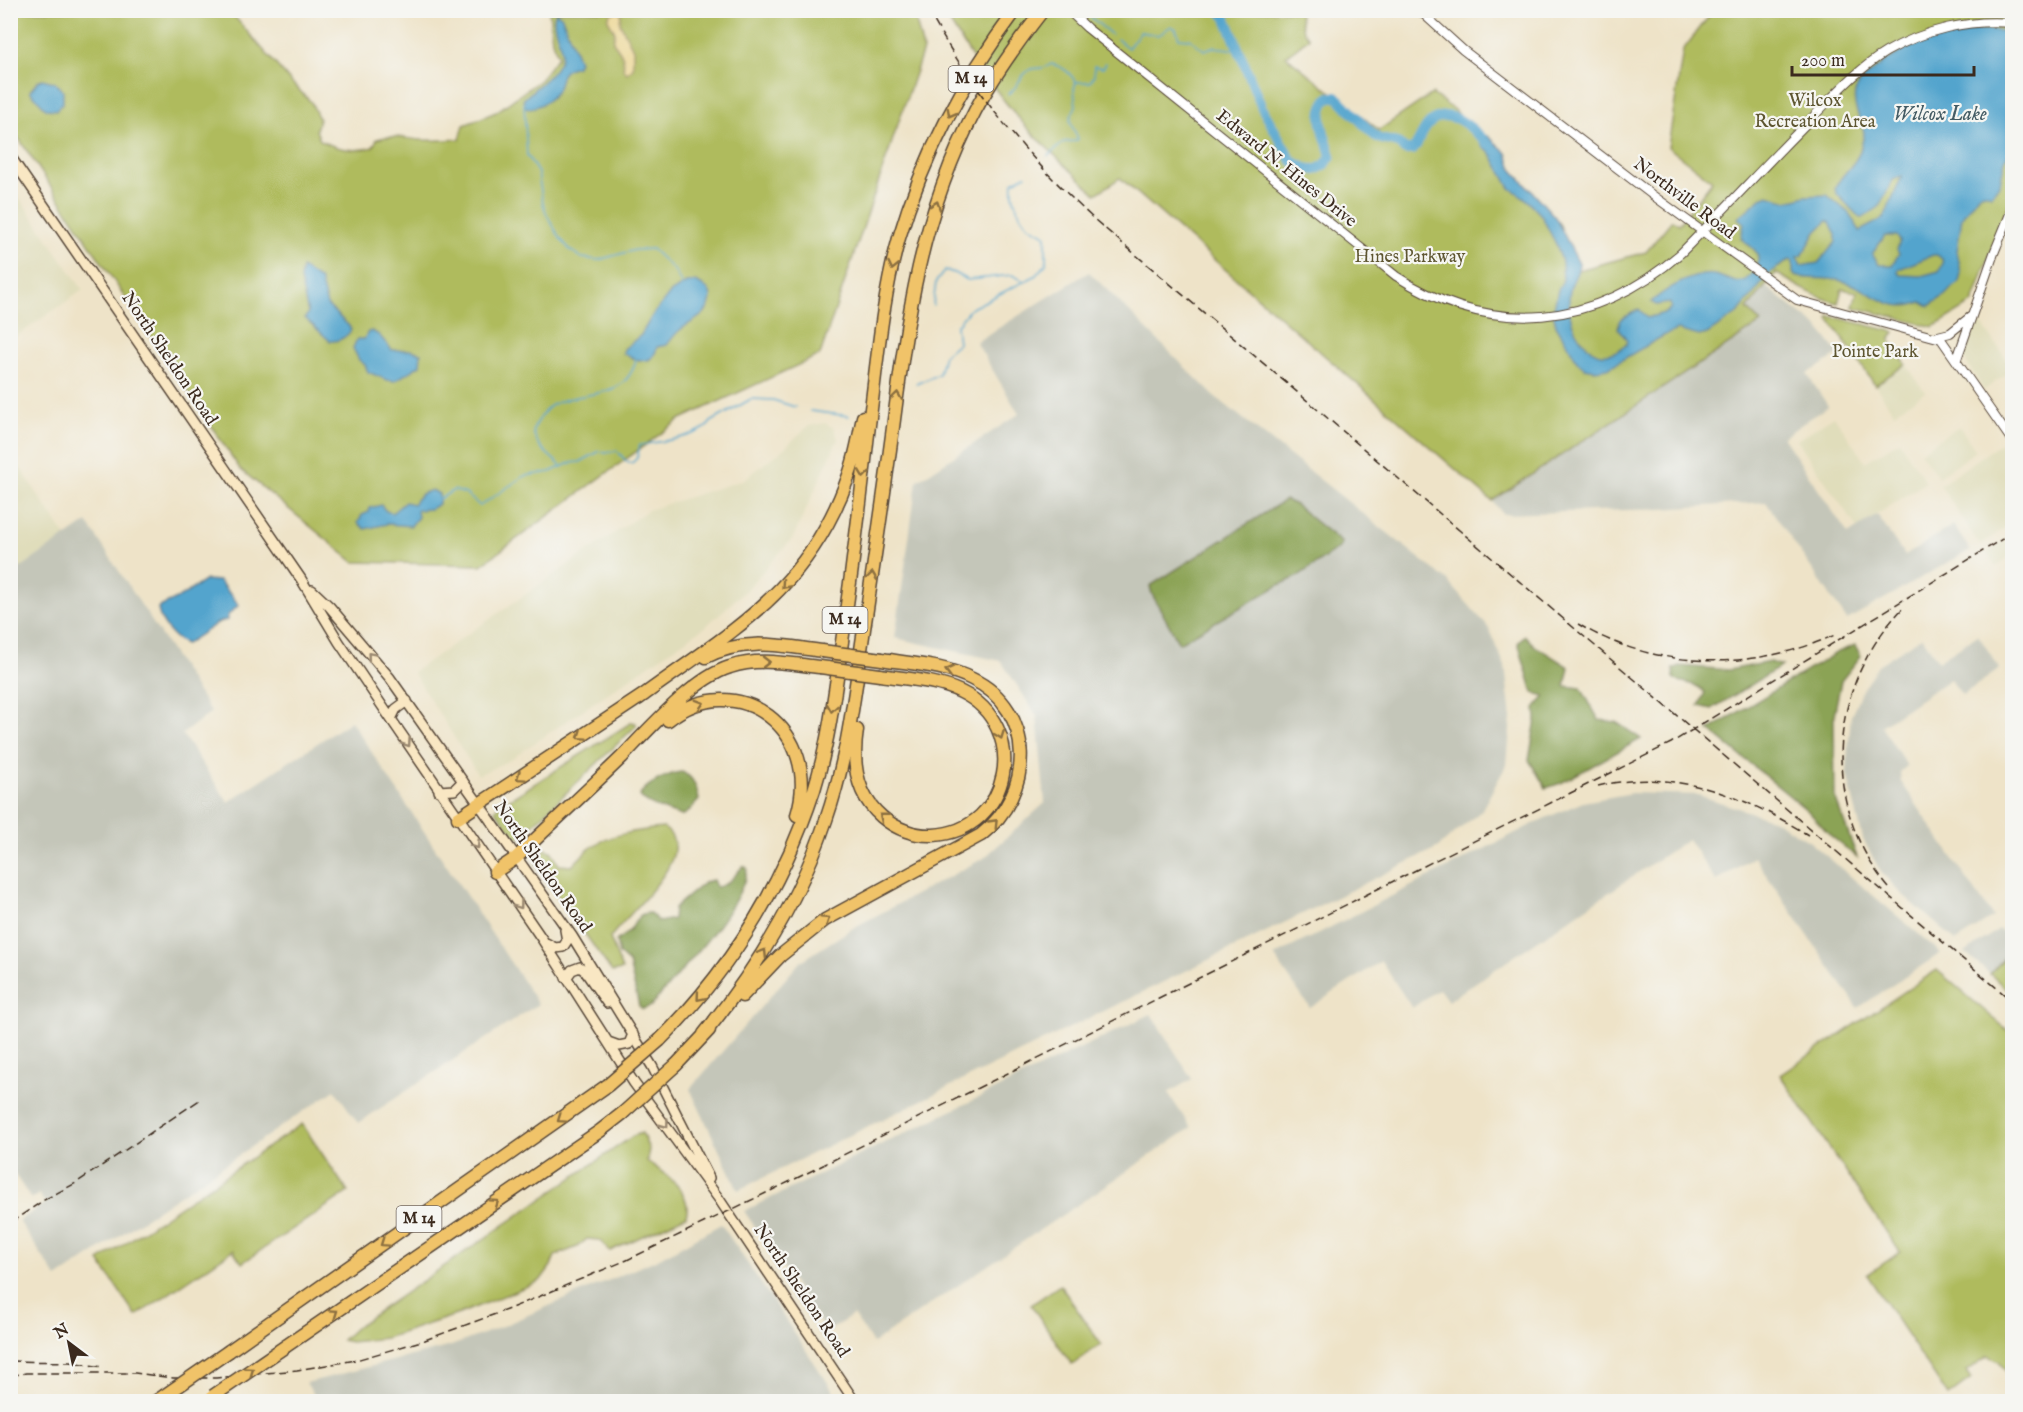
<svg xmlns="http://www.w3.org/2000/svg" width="2023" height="1412" font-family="'IM FELL English',serif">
  <rect width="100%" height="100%" fill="#f6f6f2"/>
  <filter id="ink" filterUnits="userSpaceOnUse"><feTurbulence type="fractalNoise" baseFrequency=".0167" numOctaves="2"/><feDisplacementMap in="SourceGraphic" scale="12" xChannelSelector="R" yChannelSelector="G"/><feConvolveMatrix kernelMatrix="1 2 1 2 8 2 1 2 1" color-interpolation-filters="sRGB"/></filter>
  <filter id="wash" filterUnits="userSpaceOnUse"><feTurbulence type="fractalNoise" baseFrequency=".008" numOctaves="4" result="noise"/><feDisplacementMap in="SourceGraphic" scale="24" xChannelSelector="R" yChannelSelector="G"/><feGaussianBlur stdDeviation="1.35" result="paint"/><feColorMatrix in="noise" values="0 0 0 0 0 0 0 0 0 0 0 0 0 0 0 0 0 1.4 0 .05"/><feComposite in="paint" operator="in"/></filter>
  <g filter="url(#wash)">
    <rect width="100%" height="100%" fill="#eee3c8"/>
    <path fill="#e0ddbb" d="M 10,184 L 83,290 L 11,340 L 10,340 Z
      M 1977,317 L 2012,367 L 2012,370 L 1984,390 L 1963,357 Z
      M 1906,364 L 1925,392 L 1894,413 L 1875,385 Z
      M 1834,416 L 1865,462 L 1899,441 L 1926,482 L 1857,528 L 1797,440 Z
      M 825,423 L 834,428 L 838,439 L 793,538 L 746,590 L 705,627 L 508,761 L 478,775 L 413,672 L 648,510 L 743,480 L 779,453 L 808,426 Z
      M 1959,426 L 1976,451 L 1938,477 L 1920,452 Z
      M 2006,440 L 2012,450 L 2012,523 L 1980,545 L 1940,485 Z
      M 10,452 L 66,537 L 11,575 L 10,575 Z
      M 2012,536 L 2012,555 L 1996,566 L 1987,553 Z"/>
    <path fill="#c4c6b9" d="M 1089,272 L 1213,395 L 1447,580 L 1488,627 L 1505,666 L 1511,718 L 1507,764 L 1481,811 L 1437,848 L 738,1190 L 690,1089 L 800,962 L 853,928 L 984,858 L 1045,803 L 1037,716 L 1001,661 L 895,638 L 917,481 L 1019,414 L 976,342 Z
      M 1766,287 L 1818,327 L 1839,354 L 1807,374 L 1828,406 L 1783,437 L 1848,534 L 1877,515 L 1905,556 L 1953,525 L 1970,550 L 1847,620 L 1766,502 L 1660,509 L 1503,514 L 1492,501 L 1760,324 L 1746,310 Z
      M 87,522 L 211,712 L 182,734 L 228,802 L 351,721 L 538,1004 L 358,1123 L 335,1090 L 57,1278 L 19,1221 L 45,1203 L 39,1194 L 31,1199 L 11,1169 L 10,575 Z
      M 1978,635 L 2000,669 L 1962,695 L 1950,679 L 1881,726 L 1907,766 L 1900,772 L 1901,782 L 1993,917 L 1956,941 L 1901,893 L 1881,872 L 1863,839 L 1847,774 L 1848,751 L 1851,716 L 1860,694 L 1878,665 L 1922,637 L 1938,661 Z
      M 1632,793 L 1698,795 L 1774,820 L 1810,842 L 1941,953 L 1858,1008 L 1754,857 L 1716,881 L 1688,839 L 1448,1001 L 1439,989 L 1412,1008 L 1381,961 L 1310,1008 L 1274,956 L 1541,820 L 1583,802 Z
      M 1999,929 L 2012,938 L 2012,949 L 1990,974 L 1965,953 Z
      M 1151,1014 L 1192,1079 L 1168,1093 L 1191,1128 L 873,1343 L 853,1315 L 827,1332 L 744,1211 Z
      M 721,1224 L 840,1401 L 319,1402 L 306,1383 L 451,1346 L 491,1331 L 658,1259 Z"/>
    <path fill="#afbb5d" stroke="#75723e" stroke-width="1.5" d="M 220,10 L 234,16 L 291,82 L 311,102 L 319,119 L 316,130 L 320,140 C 337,149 355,153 373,147 L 377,139 C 393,134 405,139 421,140 C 434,141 447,140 460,139 L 464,125 L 496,112 L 540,80 L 558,56 L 552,41 L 549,11 L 911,11 L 916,21 L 923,50 L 820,355 L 681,419 L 481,565 L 354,562 L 240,469 L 11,127 L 10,11 Z
      M 943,11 L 1299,11 L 1303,31 L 1309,38 L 1286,56 L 1379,130 L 1432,94 L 1453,109 L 1560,225 L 1575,271 L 1646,252 L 1672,220 L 1679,224 L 1712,181 L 1668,147 L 1683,50 L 1713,11 L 2012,11 L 2012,198 L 2003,217 L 1973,303 L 1934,327 L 1853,307 L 1857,292 L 1842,289 L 1838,303 C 1815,297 1797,286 1776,273 L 1747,309 L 1761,323 L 1492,501 L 1120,178 L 1096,194 C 1072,171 1046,149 1023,123 C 993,89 966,50 943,11 Z
      M 1830,316 L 1895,332 L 1890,340 L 1906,364 L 1875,385 L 1829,319 Z
      M 632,722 L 636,723 L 636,726 L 518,839 L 516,838 L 495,810 L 496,808 Z
      M 664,828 C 702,854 625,915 610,938 L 622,970 L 612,972 L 536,865 L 534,858 L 546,849 L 552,852 L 559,865 L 572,866 C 577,861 583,854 589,849 C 608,834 640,830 664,828 Z
      M 2012,949 L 2012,994 L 1990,974 Z
      M 1937,970 L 2012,1034 L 2012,1380 L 1999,1361 L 1988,1356 L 1966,1371 L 1971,1379 L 1948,1396 L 1867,1275 L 1900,1252 L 1780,1075 Z
      M 302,1124 L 348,1192 L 242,1263 L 233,1250 L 136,1316 L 99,1261 Z
      M 642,1133 L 649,1149 L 647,1161 C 664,1173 693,1191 686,1216 L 610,1251 L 599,1240 L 587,1239 L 577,1247 L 555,1256 L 551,1266 L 540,1281 L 459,1314 L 386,1338 L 351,1342 L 342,1340 L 356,1327 L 633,1136 Z
      M 1060,1285 L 1101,1344 L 1072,1365 L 1031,1305 Z"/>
    <path fill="#8ba354" stroke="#636639" stroke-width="1.5" d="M 1285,500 L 1294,504 L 1342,543 L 1339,548 L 1295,578 L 1279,585 L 1179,643 L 1152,594 L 1150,586 Z
      M 1525,636 L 1535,646 L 1569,667 L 1565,686 L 1581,688 L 1599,720 L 1616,722 L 1641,739 L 1561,783 L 1546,788 L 1529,760 L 1536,719 L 1535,708 L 1545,696 L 1533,693 L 1518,643 Z
      M 1855,645 L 1861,656 L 1841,681 L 1834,715 L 1835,797 L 1857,857 L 1831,836 L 1808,811 L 1709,730 L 1836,653 Z
      M 1770,662 L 1782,666 L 1712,709 L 1699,706 L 1705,692 L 1691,684 L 1674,680 L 1673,669 L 1680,666 L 1729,670 Z
      M 682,772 C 694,777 697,788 699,800 L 687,813 L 681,816 C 668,810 649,808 640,796 C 643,785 670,773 682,772 Z
      M 743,866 L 747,868 C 746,904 675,977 651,1006 L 643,1009 L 639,1006 L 629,963 L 619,954 L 616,941 C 620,938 625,935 629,931 C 637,923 635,913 650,913 L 659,922 L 673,919 L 674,908 L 705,882 L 713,880 L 716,887 C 729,885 734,876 743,866 Z"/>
    <path fill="#eeda9e" stroke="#94825e" stroke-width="1.5" d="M 618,11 L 621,13 L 620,23 L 633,49 L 633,68 L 627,73 L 623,69 C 626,58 619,50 613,42 L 615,32 L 608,20 L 610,14 Z"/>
    <path fill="#52a4cd" stroke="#466776" stroke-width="1.5" fill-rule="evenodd" d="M 556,12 L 562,17 L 579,61 L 577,66 C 572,67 568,68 564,72 C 560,76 561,79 559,85 C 556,97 539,109 526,108 L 523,100 C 535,87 551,78 559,62 C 567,46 548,27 556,12 Z
      M 1978,30 L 2012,31 L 2012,153 L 2007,156 L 2005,160 L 2000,184 L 1991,195 L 1984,193 L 1978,195 L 1962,217 L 1957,251 L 1961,273 L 1959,282 L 1943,297 L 1929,306 L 1921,302 C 1888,316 1872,288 1842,281 C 1827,277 1810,280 1795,276 L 1793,273 L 1793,261 L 1790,260 L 1772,271 L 1737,314 L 1707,334 L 1699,336 L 1677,330 L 1663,336 L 1608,368 L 1595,370 L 1585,368 L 1577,361 L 1556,325 L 1553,312 L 1558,290 L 1563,280 L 1562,262 L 1557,246 L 1541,215 L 1525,198 L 1510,188 L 1490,152 L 1482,146 L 1479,135 L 1488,136 L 1507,153 L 1512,169 L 1555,217 L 1579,264 C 1578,273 1574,278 1571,286 C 1565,310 1572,335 1592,350 C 1602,359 1617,352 1626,345 L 1627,340 L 1618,328 L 1620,320 L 1639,309 L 1647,318 L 1667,312 L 1671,307 L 1670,303 L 1656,305 L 1651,302 C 1666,289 1695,271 1715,275 C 1724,277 1734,284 1743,281 C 1752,277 1761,264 1757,254 C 1754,246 1746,245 1741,238 L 1744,223 L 1738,218 L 1761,198 L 1768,195 L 1788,201 L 1806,196 L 1827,195 L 1849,213 L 1860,231 L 1884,218 L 1902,176 L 1893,180 L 1879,207 L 1863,218 L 1860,218 L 1837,194 L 1835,189 C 1840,174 1855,167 1860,151 C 1861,146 1864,137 1864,133 C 1863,122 1852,109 1855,93 C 1859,75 1906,47 1924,41 C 1941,35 1960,31 1978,30 ZM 1827,221 L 1830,222 L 1836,235 L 1836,242 L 1818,263 L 1801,266 L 1797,257 L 1802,256 L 1816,232 ZM 1885,236 L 1897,236 L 1900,241 L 1897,250 L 1899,254 L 1892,265 L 1879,265 L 1872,254 ZM 1933,255 L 1937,255 L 1942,259 L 1943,263 L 1939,271 L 1921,276 L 1900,275 L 1898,272 L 1899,269 Z
      M 42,79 L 54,82 L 63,91 L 63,102 L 57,110 L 46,109 L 30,91 L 38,81 Z
      M 302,268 L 320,280 L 327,305 L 349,326 L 351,330 C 347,337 338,342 330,341 L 305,318 L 308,313 L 300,279 Z
      M 696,282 L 708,289 L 711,295 C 711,316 694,319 680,330 C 675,334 671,340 667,345 L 657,347 C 653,367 637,361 623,353 L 624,349 L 641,335 L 652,316 L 670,293 L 686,283 Z
      M 372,331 L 379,335 L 392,350 L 411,350 L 421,353 L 420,365 L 395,381 L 387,380 L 368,372 L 365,365 L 359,360 L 353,348 L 357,339 L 364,339 L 368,332 Z
      M 432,490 L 439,494 L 439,504 L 430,509 L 417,510 L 418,517 L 411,526 L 387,524 L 365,529 L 358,523 L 362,515 L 369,512 L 370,508 L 381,505 L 386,511 L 392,513 L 405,502 L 413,504 L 421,494 Z
      M 206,580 L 219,581 L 239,605 L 227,616 L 227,620 L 219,622 L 186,644 C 173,640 159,621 158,608 L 180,597 Z"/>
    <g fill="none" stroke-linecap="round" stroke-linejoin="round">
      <path stroke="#52a4cd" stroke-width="1.5" d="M 1082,10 L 1112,35
        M 1117,39 L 1128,48 L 1140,32 L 1159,35 L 1171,26 L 1176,29 L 1179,38 L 1190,39 L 1204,50 L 1213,47 L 1239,50
        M 1077,82 L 1090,82 L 1094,76 L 1094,66 L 1103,68 L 1106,63
        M 1008,94 C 1018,89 1020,73 1032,69 C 1040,67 1044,70 1051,64 C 1064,67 1069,72 1076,82 L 1074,89 L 1076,106 C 1065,126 1072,122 1078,139 L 1076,141 L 1064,142 L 1048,156
        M 524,103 L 527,155 L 538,173 L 543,204 L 547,215 L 560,238 L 570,250 L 582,258 L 598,260 L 635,250 L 652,249 L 674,270 L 682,285
        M 933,305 L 936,282 L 945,270 L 954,273 L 967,280 L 1012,275 L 1024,281
        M 916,384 L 939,374 L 944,355 L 958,343 L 956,326 L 970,309 L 1035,276 L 1046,264 L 1046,236 C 1041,231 1034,230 1029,226 C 1019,216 1011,198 1013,182 L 1026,175
        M 810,411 L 849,416
        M 619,453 L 626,461 L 632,463 L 637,458 L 640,445 C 658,442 702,437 711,422 L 751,399 L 773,400 L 795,407
        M 561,466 C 553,458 540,450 536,439 C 532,432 533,428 537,423 C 543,414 546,407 556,403 C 585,390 627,401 636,359
        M 439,499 L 454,490 L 466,494 L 480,506 L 524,476 L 550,472 L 570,463 L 580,462 L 600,451 L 605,453 L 617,451"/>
      <path stroke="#52a4cd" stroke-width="10" d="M 1219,10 L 1226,18 L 1262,108 L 1292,161 L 1305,168 L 1315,170 L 1325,165 L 1331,156 C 1326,136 1313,114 1329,97 L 1337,97 L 1377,138 L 1398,143 L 1405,150 L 1413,150 C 1419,142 1422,132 1428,125 C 1448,102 1473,129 1488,144"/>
    </g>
  </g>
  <g filter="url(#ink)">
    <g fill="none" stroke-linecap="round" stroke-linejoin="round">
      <g stroke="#564638" stroke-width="10">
        <path id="tertiary" d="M 1068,10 L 1087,28 L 1396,276 C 1492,338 1595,328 1681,253 C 1724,210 1765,165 1808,122 C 1832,98 1856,70 1886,52 C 1924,30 1969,19 2012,23
          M 1419,10 L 1463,50 L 1651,194 L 1797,300 L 1941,339 L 2012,441
          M 1938,336 L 1950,333 L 1970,317
          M 1957,359 L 1994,253 L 2012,209"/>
      </g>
      <g stroke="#564638" stroke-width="12">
        <path id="secondary" d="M 10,156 L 301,579 L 339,642 L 391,719 L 542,939 L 634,1083 L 719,1199 L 855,1402
          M 312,590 L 329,606 L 390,678 L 572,936 L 652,1066 L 709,1178
          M 391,719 L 396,709 L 407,701
          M 439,791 L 454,790 L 463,781
          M 546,943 L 555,948 L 563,947 L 567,941 L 565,930
          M 566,978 L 572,970 L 580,967 L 585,971 L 607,1003
          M 608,1042 L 619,1046 L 629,1044 L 633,1034"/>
      </g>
      <g stroke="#564638" stroke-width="15">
        <path id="motorway" d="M 706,657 C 743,637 783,646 822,651
          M 638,699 C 732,630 808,592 849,475 C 856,456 859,436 863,417
          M 668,720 C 738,665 823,732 797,815
          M 857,730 C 852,762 856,795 882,817 C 896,829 915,836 933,835 C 1012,831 1031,726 961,692 C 936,680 906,679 880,675
          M 458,818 L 645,694
          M 495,872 L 516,858 C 551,824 587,791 622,757 C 649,729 694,678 730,667 C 759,657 790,664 820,667
          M 742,996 L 780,956 L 825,920 L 981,835 C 1034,794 1037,710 972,679 C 944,665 912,664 882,659
          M 704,1034 C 756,970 800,898 826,820 C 847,760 854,698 863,636 C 873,569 883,502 892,435 C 907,319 920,216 975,111 C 994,75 1018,42 1043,10
          M 660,1040 C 731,969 783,885 814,790 C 829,742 835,691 842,642 C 852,570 861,498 869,425 C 877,363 882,299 899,238 C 923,156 965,78 1016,10
          M 676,1065 L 709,1030
          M 286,1346 L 600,1131 L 623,1113
          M 229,1351 L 608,1085
          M 155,1402 L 164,1396"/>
      </g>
      <use href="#tertiary" stroke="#fff" stroke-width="8"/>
      <use href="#secondary" stroke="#f9e7c3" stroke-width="9"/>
      <use href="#motorway" stroke="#f0c369" stroke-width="12"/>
      <path stroke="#3b2a1e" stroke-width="1.5" stroke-dasharray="9 4.5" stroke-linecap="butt" d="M 928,10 C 970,89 1029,159 1095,220 L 2012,1001
        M 1578,624 C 1656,671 1754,671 1835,635
        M 1598,786 C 1674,768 1744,795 1808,835
        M 1889,888 C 1818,803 1828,684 1905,606
        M 10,1019 L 19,1013
        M 10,1223 L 44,1200 L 76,1183 L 201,1099
        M 10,1361 L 69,1362 L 103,1367
        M 10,1376 L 26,1373 L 135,1373 L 173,1378 L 216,1378 L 297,1370 L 356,1360 L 425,1340 L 509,1309 L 627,1260 L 791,1181 L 1671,743 L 2012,533"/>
      <g stroke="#564638" stroke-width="15" stroke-linecap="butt">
        <path id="motorway-bridge" d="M 822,651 L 882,659
          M 820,667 L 880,675
          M 608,1085 L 660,1040
          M 623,1113 L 676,1065
          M 164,1396 L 229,1351
          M 213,1396 L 286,1346"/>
      </g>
      <use href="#motorway-bridge" stroke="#f0c369" stroke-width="12"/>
    </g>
    <defs><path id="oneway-chevron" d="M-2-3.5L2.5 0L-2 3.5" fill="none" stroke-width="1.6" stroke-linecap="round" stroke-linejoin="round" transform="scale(1.5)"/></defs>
    <g stroke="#8c6f40">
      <use href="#oneway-chevron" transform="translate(951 113) rotate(118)"/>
      <use href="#oneway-chevron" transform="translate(936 205) rotate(-71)"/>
      <use href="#oneway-chevron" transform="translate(893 266) rotate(103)"/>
      <use href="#oneway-chevron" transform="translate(897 396) rotate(-82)"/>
      <use href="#oneway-chevron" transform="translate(864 474) rotate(97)"/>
      <use href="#oneway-chevron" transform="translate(872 576) rotate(-82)"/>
      <use href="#oneway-chevron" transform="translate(785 585) rotate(132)"/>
      <use href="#oneway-chevron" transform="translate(766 662)"/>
      <use href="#oneway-chevron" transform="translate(949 671) rotate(-165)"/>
      <use href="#oneway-chevron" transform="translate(700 704) rotate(-16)"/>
      <use href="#oneway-chevron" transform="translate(832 708) rotate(99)"/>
      <use href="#oneway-chevron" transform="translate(1000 735) rotate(69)"/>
      <use href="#oneway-chevron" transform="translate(581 736) rotate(146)"/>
      <use href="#oneway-chevron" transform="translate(520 777) rotate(146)"/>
      <use href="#oneway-chevron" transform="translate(883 817) rotate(-141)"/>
      <use href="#oneway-chevron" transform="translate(994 823) rotate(-46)"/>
      <use href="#oneway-chevron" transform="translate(826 920) rotate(-33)"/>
      <use href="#oneway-chevron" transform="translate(763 953) rotate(-58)"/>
      <use href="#oneway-chevron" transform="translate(700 997) rotate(130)"/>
      <use href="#oneway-chevron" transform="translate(561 1119) rotate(145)"/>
      <use href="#oneway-chevron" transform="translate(495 1203) rotate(-35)"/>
      <use href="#oneway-chevron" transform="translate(384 1243) rotate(145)"/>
      <use href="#oneway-chevron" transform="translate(334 1313) rotate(-35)"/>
      <use href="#oneway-chevron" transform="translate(250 1371) rotate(-35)"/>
    </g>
    <g stroke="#9a8870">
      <use href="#oneway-chevron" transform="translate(371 656) rotate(-130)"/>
      <use href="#oneway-chevron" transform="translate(407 743) rotate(56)"/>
      <use href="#oneway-chevron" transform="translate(476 845) rotate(56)"/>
      <use href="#oneway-chevron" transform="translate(519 905) rotate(54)"/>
      <use href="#oneway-chevron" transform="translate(665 1124) rotate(53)"/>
    </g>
  </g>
  <g text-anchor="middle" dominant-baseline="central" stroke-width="4.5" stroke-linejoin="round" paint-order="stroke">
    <g fill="#f6f6f2" stroke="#73675e" stroke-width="1.5">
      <rect x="948.5" y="66" width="45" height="26" rx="4.5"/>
      <rect x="822.5" y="607" width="45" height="26" rx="4.5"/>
      <rect x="396.5" y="1206" width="45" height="26" rx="4.5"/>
    </g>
    <g font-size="16" font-weight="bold" fill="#3b2a1e">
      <text x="971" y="79">M 14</text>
      <text x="845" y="620">M 14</text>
      <text x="419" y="1219">M 14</text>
    </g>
    <g font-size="18" fill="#5e5631" stroke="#f6f6f2">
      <text x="1815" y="101">Wilcox<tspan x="1815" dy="21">Recreation Area</tspan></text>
      <text x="1410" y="257">Hines Parkway</text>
      <text x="1875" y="352">Pointe Park</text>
    </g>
    <g font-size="18" fill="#3b2a1e" stroke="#f6f6f2">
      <text transform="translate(1286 169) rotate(39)">Edward N. Hines Drive</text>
      <text transform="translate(1684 199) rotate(37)">Northville Road</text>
      <text transform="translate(169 359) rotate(56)">North Sheldon Road</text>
      <text transform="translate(542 867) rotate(55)">North Sheldon Road</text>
      <text transform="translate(801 1291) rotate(56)">North Sheldon Road</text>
    </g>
    <g font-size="20" font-style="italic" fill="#445b64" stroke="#f6f6f2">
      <text x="1940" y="114">Wilcox Lake</text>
    </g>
  </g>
  <rect width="2023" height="1412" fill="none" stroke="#f6f6f2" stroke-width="36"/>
  <g transform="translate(69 1343) rotate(328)" stroke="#f6f6f2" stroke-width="4.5" paint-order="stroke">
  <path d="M0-4.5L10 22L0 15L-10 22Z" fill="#3b2a1e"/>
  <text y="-9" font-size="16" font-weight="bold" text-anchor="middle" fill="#3b2a1e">N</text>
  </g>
  <path d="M1792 66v9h182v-9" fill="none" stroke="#3b2a1e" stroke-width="3"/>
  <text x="1801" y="66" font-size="18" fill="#3b2a1e" stroke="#f6f6f2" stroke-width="4.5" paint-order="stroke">200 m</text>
</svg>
